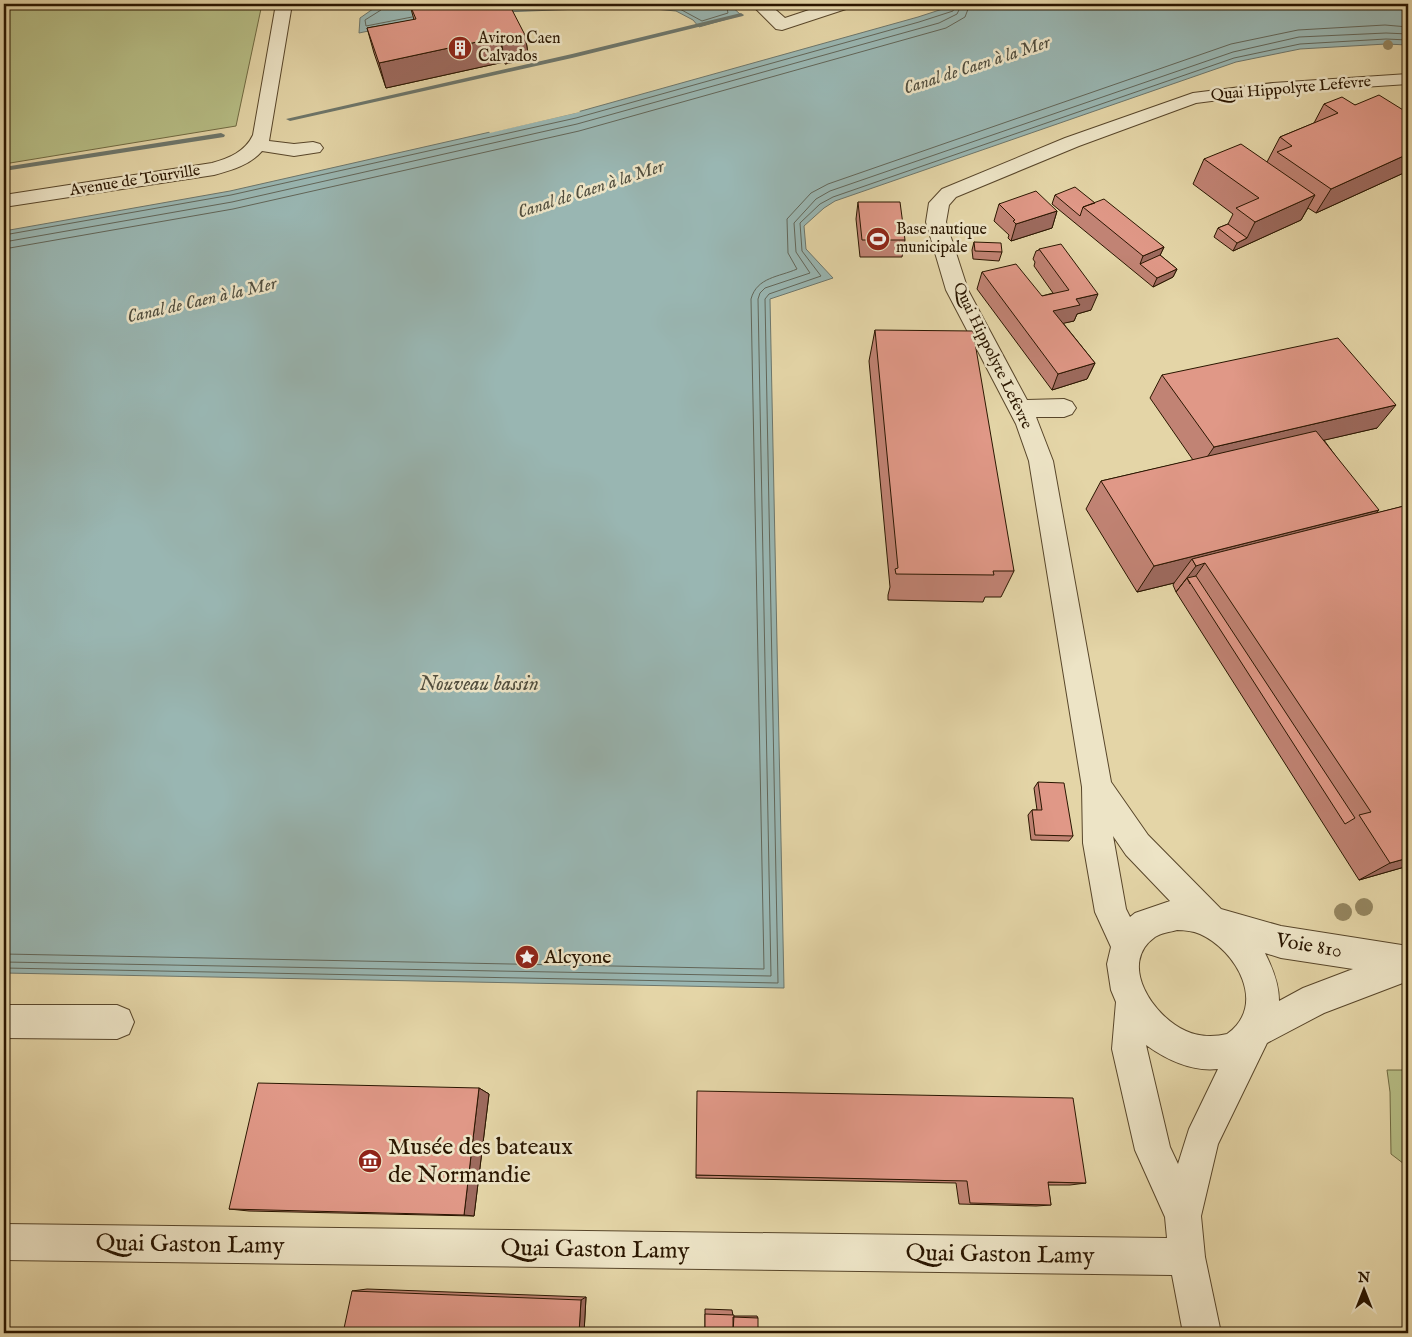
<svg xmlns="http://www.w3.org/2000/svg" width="1412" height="1337" font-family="'IM FELL English',serif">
  <rect width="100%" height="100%" fill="#e4d5a7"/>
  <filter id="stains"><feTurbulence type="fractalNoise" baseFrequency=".004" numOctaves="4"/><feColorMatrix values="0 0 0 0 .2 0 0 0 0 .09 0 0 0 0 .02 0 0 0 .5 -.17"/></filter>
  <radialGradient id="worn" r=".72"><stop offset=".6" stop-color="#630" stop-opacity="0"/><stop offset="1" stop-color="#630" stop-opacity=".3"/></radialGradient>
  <path fill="#b6bd85" stroke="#706a42" d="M 4,4 L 262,4 L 236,126 L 4,164 Z
    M 1387,1070 L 1408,1070 L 1408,1167 L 1391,1154 L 1390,1092 Z"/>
  <path fill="#99b6b2" stroke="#6d766b" d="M 380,4 L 729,4 L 741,15 L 699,27 L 693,20 L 676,11 L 634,7 L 450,14 L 359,33 L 360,18 Z
    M 958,4 L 1408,4 L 1408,45 L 1386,44 L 1300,49 L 1236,62 L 835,201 L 824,208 L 804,226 L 806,249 L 833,278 L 770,299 L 784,988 L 4,973 L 4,231 L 230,191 L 574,113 L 918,17 Z"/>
  <path fill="#e4d5a7" d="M 578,109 L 580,112 L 490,133 L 488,130 Z"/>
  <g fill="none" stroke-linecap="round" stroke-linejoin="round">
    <path stroke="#626659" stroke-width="1" d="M 382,4 L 381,10 L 365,20 L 366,26 L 412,17
      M 651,4 L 678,8 L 702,21 L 728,13 L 726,4
      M 512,7 L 593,4
      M 4,235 L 231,195 L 576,118 L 919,22 L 953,11 L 956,4
      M 4,242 L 232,202 L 577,124 L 939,23 L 957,14 L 962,4
      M 4,249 L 233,209 L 579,131 L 946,28 L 965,17 L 970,4
      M 4,954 L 764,969 L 751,299 C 757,277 779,277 797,269 L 788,253 L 787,219 L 811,193 L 828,184 L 1231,44 L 1298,30 L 1385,25 L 1408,27
      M 4,962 L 771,976 L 758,299 L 760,293 L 765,288 L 810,273 L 796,252 L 794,223 L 816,199 L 830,191 L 1233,52 L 1299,37 L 1386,33 L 1408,34
      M 4,968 L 778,983 L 765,299 L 769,294 L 821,276 L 802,251 L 800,223 L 820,204 L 833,197 L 1234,58 L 1300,44 L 1386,39 L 1408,40"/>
    <path fill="#6d766b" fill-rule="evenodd" d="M 741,13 L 744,15 L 743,16 L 572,58 L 290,121 L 286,119 L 572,54 Z
      M 221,133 L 225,135 L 224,137 L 4,171 L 4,167 Z"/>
    <g stroke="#58462a" stroke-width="2">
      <path id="minor" d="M 276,4 L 292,4 L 269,141 L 294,144 L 313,142 L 320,144 L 323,148 L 320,152 L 294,156 L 262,151 C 250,165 232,170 214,175 L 4,207 L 4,195 L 212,163 C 229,158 245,152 253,135 Z
        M 751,4 L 769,4 L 785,18 L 827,4 L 851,4 L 849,8 L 782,30 L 776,29 Z
        M 1408,74 L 1408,84 L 1273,93 L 1196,103 L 1079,146 L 956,197 L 949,205 L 946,222 L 968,290 L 1027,400 L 1064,399 L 1072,402 L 1076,408 L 1072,414 L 1064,417 L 1036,417 L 1053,461 L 1111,782 L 1148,835 L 1221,909 L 1281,926 L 1408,946 L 1408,981 L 1324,1013 L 1267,1043 L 1218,1144 L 1201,1216 L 1205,1257 L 1221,1333 L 1183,1333 L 1172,1275 L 4,1260 L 4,1224 L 1167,1238 L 1165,1217 L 1135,1150 L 1112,1049 L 1116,1002 L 1111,990 L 1107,964 L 1111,947 L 1095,912 L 1083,843 L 1082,787 L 1029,461 L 1016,424 L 946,290 L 926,222 L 929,203 L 942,189 L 1065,138 L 1193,93 L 1273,83 ZM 1113,836 L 1126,855 L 1170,901 L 1135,913 L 1130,917 L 1126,909 ZM 1177,930 C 1184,930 1193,931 1200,934 C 1236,950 1268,1005 1227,1034 C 1215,1037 1198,1037 1186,1031 C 1154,1017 1117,964 1155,937 C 1161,933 1170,932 1177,930 ZM 1265,953 L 1281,958 L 1353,969 L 1303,988 L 1279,1001 C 1279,984 1273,969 1265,953 ZM 1146,1045 C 1167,1060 1192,1072 1218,1069 L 1189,1129 L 1178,1164 L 1170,1147 Z
        M 4,1005 L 117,1005 L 129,1010 L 134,1022 L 129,1034 L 117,1039 L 4,1038 Z"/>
    </g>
    <use href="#minor" fill="#ede4c6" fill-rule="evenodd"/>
  </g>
  <g fill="#958761">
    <circle cx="1388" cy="45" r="5"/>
    <circle cx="1364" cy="907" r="9"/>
    <circle cx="1343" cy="912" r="9"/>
  </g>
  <path fill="#c18374" stroke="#2a1600" d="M 410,5 L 525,35 L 529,59 L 505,64 L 504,62 L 386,88 L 374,53 L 367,28 L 414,20 Z
    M 1408,88 L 1408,101 L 1403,96 Z
    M 1324,104 L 1355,105 L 1408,113 L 1408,171 L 1316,213 L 1308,208 L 1301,220 L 1233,251 L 1214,237 L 1218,228 L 1228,224 L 1233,214 L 1193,184 L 1204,159 L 1267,162 L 1280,137 L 1314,123 Z
    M 1055,195 L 1095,203 L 1164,247 L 1160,255 L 1177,269 L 1173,277 L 1153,287 L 1052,204 Z
    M 858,202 L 905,240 L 902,257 L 860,257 L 856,219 Z
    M 999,204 L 1057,211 L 1052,228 L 1011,241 L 1008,238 L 1009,235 L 994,221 Z
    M 974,242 L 1002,252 L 999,261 L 973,259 L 972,250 Z
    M 1039,249 L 1091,310 L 1077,314 L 1074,321 L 1063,323 L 1095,363 L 1087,379 L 1052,390 L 977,289 L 982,272 L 1042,296 L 1053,293 L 1034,266 L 1035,262 L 1033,259 L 1036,251 L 1039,250 Z
    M 875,330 L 1014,571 L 1001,597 L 985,597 L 983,602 L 888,600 L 888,595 L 890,587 L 869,361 Z
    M 1162,375 L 1377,428 L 1324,440 L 1377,513 L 1408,505 L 1408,866 L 1359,880 L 1176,592 L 1173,585 L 1174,583 L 1137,592 L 1086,509 L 1101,481 L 1193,460 L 1150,398 Z
    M 1038,782 L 1073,836 L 1069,841 L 1031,840 L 1028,815 L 1032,810 L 1037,810 L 1034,788 Z
    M 479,1088 L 489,1094 L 474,1216 L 249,1211 L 229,1209 Z
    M 696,1175 L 1086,1183 L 1070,1185 L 1048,1185 L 1051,1205 L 1036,1206 L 959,1204 L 956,1183 L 696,1178 Z
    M 367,1289 L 586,1297 L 584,1333 L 352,1291 Z
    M 705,1309 L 732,1310 L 733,1316 L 757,1316 L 758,1318 L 705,1333 Z"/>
  <path fill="#9d6a5e" stroke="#2a1600" d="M 525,35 L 529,59 L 505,64 L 501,39 Z
    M 500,37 L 504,62 L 386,88 L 379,63 Z
    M 1408,154 L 1408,171 L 1316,213 L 1331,189 Z
    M 1315,195 L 1301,220 L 1233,251 L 1237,243 L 1247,238 L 1255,222 Z
    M 1057,211 L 1052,228 L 1011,241 L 1016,224 Z
    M 1164,247 L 1156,264 L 1140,264 L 1143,256 Z
    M 1177,269 L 1173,277 L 1153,287 L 1157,278 Z
    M 1098,294 L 1091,310 L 1077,314 L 1074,321 L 1047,327 L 1053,311 L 1076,299 Z
    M 1095,363 L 1087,379 L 1052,390 L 1058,374 Z
    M 1396,405 L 1377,428 L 1199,469 L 1214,447 Z
    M 1379,510 L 1354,538 L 1205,563 L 1190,584 L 1187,578 L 1176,592 L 1196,566 L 1192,559 L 1174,583 L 1137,592 L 1154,566 Z
    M 1408,858 L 1408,866 L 1359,880 L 1390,863 Z
    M 479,1088 L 489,1094 L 474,1216 L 464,1215 Z
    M 586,1297 L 584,1333 L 579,1333 L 581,1300 Z"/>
  <path fill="#e09887" stroke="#2a1600" d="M 419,4 L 509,4 L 525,35 L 501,39 L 500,37 L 379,63 L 367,28 L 416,19 L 410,5 Z
    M 1379,95 L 1408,113 L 1408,154 L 1331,189 L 1277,152 L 1292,146 L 1280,137 L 1338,113 L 1324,104 L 1342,97 L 1355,105 Z
    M 1241,144 L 1315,195 L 1255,222 L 1236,208 L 1259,198 L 1204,159 Z
    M 1075,187 L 1095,203 L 1083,207 L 1080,216 L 1055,195 Z
    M 1036,191 L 1057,211 L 1016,224 L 1013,221 L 1015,220 L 999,204 Z
    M 1104,199 L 1164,247 L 1143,256 L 1083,207 Z
    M 858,202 L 900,202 L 905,240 L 862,240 Z
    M 1228,224 L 1247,238 L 1237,243 L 1218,228 Z
    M 974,242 L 1001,243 L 1002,252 L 975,251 Z
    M 1061,244 L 1098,294 L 1076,299 L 1080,305 L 1053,311 L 1095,363 L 1058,374 L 982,272 L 1016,264 L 1042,296 L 1069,290 L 1039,249 Z
    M 1160,255 L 1177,269 L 1157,278 L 1140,264 Z
    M 875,330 L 973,331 L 1014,571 L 993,571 L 994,575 L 896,574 L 895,569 L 898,568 Z
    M 1338,338 L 1396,405 L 1214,447 L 1162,375 Z
    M 1316,431 L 1379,510 L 1154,566 L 1101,481 Z
    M 1408,505 L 1408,858 L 1390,863 L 1359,815 L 1371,812 L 1205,563 L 1196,566 L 1192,559 Z
    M 1196,576 L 1355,818 L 1345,824 L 1187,578 Z
    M 1038,782 L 1064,783 L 1073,836 L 1035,835 L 1032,810 L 1042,810 Z
    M 258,1083 L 479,1088 L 464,1215 L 229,1209 Z
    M 697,1091 L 1073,1098 L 1086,1183 L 1048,1182 L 1051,1205 L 970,1203 L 967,1181 L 696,1175 Z
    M 352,1291 L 581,1300 L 579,1333 L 343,1333 Z
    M 705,1314 L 734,1315 L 733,1333 L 705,1333 Z
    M 733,1317 L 758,1318 L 758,1333 L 733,1333 Z"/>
  <defs>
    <g id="building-disc" transform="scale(1.25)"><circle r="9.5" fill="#8f2418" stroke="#ede4c6"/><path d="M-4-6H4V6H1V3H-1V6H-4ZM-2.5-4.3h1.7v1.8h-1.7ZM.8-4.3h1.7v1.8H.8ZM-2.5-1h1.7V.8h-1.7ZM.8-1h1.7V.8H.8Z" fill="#fff"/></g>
    <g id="stadium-disc" transform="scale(1.25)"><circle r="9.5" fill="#8f2418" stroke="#ede4c6"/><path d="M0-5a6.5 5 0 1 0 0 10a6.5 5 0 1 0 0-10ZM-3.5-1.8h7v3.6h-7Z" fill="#fff"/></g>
    <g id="sight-disc" transform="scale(1.25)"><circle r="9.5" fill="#8f2418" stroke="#ede4c6"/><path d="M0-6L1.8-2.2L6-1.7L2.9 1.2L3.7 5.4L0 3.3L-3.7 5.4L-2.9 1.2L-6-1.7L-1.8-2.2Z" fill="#fff"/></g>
    <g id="museum-disc" transform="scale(1.25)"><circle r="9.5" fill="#8f2418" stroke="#ede4c6"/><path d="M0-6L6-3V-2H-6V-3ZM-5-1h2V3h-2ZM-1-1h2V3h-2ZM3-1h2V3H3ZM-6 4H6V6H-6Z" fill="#fff"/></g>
  </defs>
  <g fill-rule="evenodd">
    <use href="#building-disc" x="460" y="48"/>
    <use href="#stadium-disc" x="878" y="239"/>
    <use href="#sight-disc" x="527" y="957"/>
    <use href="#museum-disc" x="370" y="1161"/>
  </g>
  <g text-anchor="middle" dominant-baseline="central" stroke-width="5" stroke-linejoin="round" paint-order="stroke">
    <g font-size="16" fill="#2a1600" stroke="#ede4c6" text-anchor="start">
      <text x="478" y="39">Aviron Caen<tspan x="478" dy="18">Calvados</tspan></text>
      <text x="896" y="230">Base nautique<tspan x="896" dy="18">municipale</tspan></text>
    </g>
    <g font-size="16" fill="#2a1600" stroke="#ede4c6">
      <text transform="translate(1291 89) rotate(-5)">Quai Hippolyte Lefevre</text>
      <text transform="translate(135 181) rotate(-9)">Avenue de Tourville</text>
      <text transform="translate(992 356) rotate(64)">Quai Hippolyte Lefevre</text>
    </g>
    <g font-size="18" font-style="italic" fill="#514e3e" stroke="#ede4c6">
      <text transform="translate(977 66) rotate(-18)">Canal de Caen à la Mer</text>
      <text transform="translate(591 190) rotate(-18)">Canal de Caen à la Mer</text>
      <text transform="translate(202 301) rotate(-13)">Canal de Caen à la Mer</text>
    </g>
    <g font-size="20" fill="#2a1600" stroke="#ede4c6">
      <text transform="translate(1309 946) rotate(10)">Voie 810</text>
    </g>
    <g font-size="20" fill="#2a1600" stroke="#ede4c6" text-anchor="start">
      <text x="544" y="957">Alcyone</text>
    </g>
    <g font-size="21" font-style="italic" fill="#514e3e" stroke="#ede4c6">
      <text x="479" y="684">Nouveau bassin</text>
    </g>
    <g font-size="24" fill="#2a1600" stroke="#ede4c6" text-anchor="start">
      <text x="388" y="1147">Musée des bateaux<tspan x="388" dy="28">de Normandie</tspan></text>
    </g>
    <g font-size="24" fill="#2a1600" stroke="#ede4c6">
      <text transform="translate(190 1245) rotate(1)">Quai Gaston Lamy</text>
      <text transform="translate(595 1250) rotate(1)">Quai Gaston Lamy</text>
      <text transform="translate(1000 1255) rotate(1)">Quai Gaston Lamy</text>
    </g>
  </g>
  <rect width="1412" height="1337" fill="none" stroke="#e4d5a7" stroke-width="20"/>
  <rect x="5" y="5" width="1402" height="1327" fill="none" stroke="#2a1600" stroke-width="2.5"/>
  <rect x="10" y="10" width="1392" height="1317" fill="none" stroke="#2a1600"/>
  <g transform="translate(1364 1290)" stroke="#ede4c6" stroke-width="4" paint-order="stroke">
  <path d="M0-4L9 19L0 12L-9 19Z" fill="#2a1600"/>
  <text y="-8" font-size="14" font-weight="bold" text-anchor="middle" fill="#2a1600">N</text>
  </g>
  <rect width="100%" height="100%" filter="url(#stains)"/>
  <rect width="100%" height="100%" fill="url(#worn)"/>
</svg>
